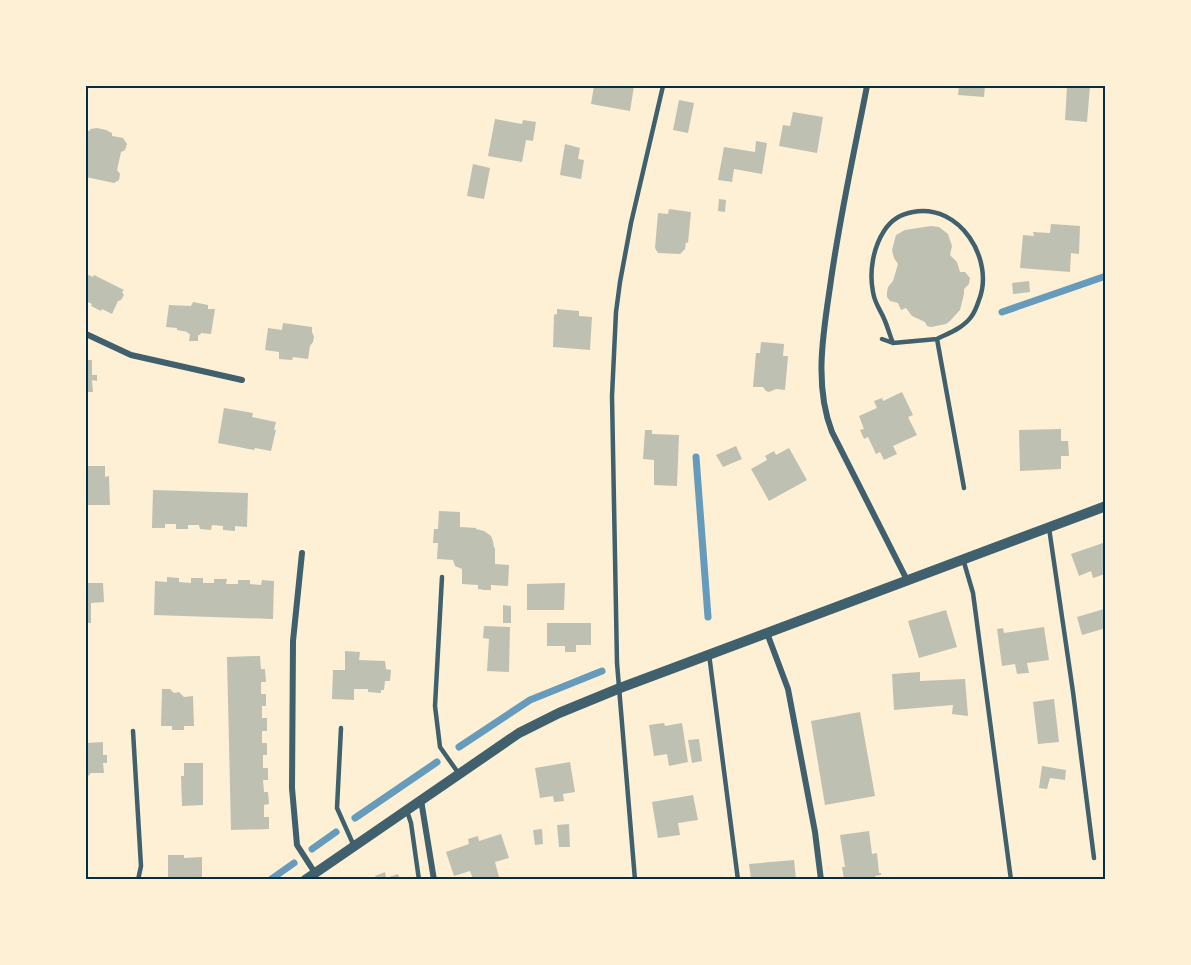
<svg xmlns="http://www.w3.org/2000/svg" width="1191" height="965" font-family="'Open Sans',sans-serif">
  <rect width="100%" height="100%" fill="#fdf0d5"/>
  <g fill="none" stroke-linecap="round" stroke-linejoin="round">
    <path stroke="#669bbc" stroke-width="7" d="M 1002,312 L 1106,276
      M 696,457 L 708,617
      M 459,747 L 530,700 L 602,671
      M 355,818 L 437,762
      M 312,849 L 336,832
      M 270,880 L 294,863"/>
  </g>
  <path fill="#bec0b2" d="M 594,86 L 634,86 L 630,111 L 591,104 Z
    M 959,86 L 985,86 L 984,97 L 958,95 Z
    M 1067,86 L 1090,86 L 1087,122 L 1065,120 Z
    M 679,100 L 694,103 L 688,133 L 673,130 Z
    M 793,112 L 823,117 L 817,153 L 779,146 L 783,125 L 790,126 Z
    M 495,119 L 522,124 L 523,120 L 536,122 L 533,141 L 526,140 L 522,162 L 488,156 Z
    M 97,128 L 106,130 L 112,133 L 112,136 L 123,138 L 127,144 L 125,150 L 121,152 L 117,170 L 120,174 L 119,180 L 114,183 L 86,177 L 86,130 L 90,131 L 90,129 Z
    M 756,141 L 767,143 L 762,174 L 734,169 L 732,182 L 718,180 L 724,147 L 755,152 Z
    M 565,144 L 580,148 L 578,159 L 584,160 L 581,179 L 560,175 Z
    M 473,164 L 490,168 L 484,199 L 467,196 Z
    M 719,199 L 726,200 L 725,212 L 718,211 Z
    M 669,209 L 691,212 L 688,243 L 686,242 L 685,249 L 680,254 L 658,253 L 655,248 L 658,213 L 668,214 Z
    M 1051,224 L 1080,226 L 1079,254 L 1071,253 L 1070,272 L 1020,268 L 1023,235 L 1034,236 L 1033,232 L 1050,233 Z
    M 931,226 L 939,227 L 948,234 L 952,246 L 950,255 L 957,262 L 960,272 L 965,272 L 970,278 L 969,284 L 964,289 L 964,294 L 960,310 L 950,321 L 946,324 L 931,327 L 927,326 L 925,322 L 912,316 L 906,308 L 901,310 L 898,303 L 890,301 L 887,297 L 887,292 L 888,287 L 893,281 L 898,264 L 894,258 L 892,250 L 896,235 L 905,230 Z
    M 86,274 L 93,277 L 94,275 L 124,290 L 122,292 L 124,295 L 121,300 L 118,301 L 112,314 L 102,309 L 101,311 L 91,306 L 92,304 L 86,301 Z
    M 1029,281 L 1030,292 L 1013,294 L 1012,283 Z
    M 193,302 L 208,305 L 208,309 L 215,309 L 211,334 L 201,333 L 200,335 L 198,335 L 198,341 L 189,341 L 190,334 L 187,333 L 188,332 L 177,330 L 177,328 L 166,327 L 169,305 L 191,306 Z
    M 557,309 L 579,311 L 579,316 L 592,317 L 590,350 L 553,347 L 554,315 L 557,314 Z
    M 283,323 L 312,327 L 312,332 L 314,337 L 313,342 L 310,346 L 308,359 L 293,357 L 292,360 L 279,359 L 279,352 L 265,350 L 268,328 L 282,330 Z
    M 761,342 L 784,344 L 783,356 L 788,356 L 785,390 L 776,389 L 769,392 L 766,391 L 763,387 L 753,387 L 756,353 L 760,353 Z
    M 86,360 L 92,360 L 92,375 L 97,375 L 97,381 L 92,380 L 93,392 L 86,392 Z
    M 902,392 L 913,415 L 908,417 L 917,435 L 893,446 L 897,454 L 884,460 L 880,452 L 876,454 L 868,437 L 864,439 L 860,430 L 864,429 L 859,416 L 877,408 L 874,401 L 882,398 L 883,401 Z
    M 224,408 L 253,413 L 252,417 L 276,422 L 274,430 L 276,430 L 271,451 L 255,448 L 254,450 L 218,443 Z
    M 1061,429 L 1061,441 L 1068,441 L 1069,456 L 1061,456 L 1061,469 L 1020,471 L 1019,430 Z
    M 645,430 L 652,430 L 652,434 L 679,435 L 677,486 L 654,485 L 654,460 L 643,459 Z
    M 736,446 L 742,459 L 723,467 L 716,455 Z
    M 789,448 L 807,480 L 769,501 L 751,469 L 767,460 L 765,456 L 774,451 L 776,455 Z
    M 86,466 L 105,466 L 105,477 L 109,476 L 110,505 L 88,505 L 88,492 L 86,492 Z
    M 153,490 L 248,493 L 247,527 L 235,526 L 235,531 L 223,530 L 223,526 L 212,525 L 211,530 L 200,529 L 199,525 L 188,525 L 188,529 L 176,529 L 176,524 L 165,524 L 165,528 L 152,528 Z
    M 439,511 L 460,512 L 460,527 L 476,528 L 476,529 L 484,531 L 491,536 L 493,541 L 494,548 L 495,548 L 495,564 L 509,565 L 508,586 L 491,585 L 491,590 L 484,590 L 478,589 L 478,585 L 462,584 L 462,569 L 455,566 L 453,560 L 437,559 L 438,543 L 433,543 L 434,529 L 438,529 Z
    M 1106,542 L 1106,570 L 1103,570 L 1105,574 L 1093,578 L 1091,571 L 1079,576 L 1071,554 Z
    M 167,577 L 179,578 L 179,582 L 191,583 L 191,578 L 203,578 L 203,583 L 214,583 L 214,579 L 227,579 L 226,584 L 238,584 L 238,580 L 250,580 L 250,584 L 261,585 L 262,580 L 274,581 L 273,619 L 154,615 L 155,581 L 167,582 Z
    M 86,583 L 103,583 L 104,602 L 91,603 L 91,623 L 86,623 Z
    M 565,583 L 564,610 L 527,610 L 527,584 Z
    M 503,605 L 511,606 L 511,623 L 503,623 Z
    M 1104,609 L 1106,628 L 1082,635 L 1077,617 Z
    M 946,610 L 957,647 L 919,658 L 908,621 Z
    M 547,623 L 591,623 L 591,645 L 576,645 L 576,652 L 565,652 L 565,646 L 547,646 Z
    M 484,626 L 510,627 L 509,672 L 487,671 L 489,639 L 483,638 Z
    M 1044,627 L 1049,660 L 1027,663 L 1029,673 L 1026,673 L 1017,674 L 1015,664 L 1002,666 L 997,629 L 1003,628 L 1004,633 Z
    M 345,651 L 360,652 L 359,660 L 385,661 L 386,669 L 391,670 L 390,681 L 385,681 L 384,690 L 381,690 L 381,693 L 368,692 L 368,689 L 354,689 L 354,700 L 332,699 L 333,670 L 345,670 Z
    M 260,656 L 261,669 L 265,669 L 266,682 L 261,682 L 261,694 L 266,694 L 266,706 L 262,706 L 262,718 L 267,718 L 267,731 L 262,731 L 262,743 L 267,743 L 267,755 L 263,755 L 263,768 L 268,768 L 268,780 L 263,780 L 264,792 L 268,792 L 269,804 L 264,805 L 264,817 L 269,817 L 269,829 L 231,830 L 227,657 Z
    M 920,672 L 920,681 L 965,679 L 968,716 L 952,714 L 953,705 L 894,710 L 892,674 Z
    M 162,689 L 170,689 L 174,693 L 179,692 L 184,697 L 193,696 L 194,726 L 184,726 L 184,730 L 172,730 L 172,726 L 161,726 Z
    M 1054,699 L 1059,742 L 1038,744 L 1033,702 Z
    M 860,712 L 875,796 L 825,805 L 811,721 Z
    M 664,723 L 665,726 L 682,723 L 688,762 L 669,766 L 667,754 L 654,756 L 649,725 Z
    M 699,739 L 702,761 L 692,763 L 688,740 Z
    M 103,742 L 103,755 L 107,755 L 107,763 L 103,763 L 104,773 L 91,773 L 86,778 L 86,743 Z
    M 570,762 L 575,792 L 563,794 L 564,801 L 554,802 L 553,796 L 540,798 L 535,768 Z
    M 184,763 L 203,763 L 203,805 L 182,806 L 181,776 L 184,776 Z
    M 1042,766 L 1066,770 L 1065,780 L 1050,778 L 1047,789 L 1039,788 Z
    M 693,795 L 698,820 L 678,823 L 680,835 L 658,838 L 652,802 Z
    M 569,824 L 570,847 L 559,847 L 557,825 Z
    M 542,829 L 543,844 L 535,845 L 533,830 Z
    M 869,831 L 872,854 L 877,853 L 879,873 L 881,873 L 881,875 L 875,876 L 876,879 L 844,879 L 842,867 L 845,867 L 840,835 Z
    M 501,834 L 509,858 L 495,862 L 499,877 L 492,879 L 473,879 L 470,871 L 454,876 L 446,852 L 469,844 L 468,839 L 478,836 L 479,841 Z
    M 168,855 L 184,855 L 184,858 L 202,857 L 202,879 L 168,879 Z
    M 794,860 L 796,879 L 751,879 L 749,864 Z
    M 385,872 L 386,878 L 398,874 L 400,879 L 376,879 L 375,876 Z"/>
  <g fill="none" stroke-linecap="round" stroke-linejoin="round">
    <path stroke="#3f606c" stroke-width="4.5" d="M 882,339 L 893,343 L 937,339 L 964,488
      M 893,343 C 890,336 888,328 885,321 C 881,310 875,305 873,292 C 869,272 873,248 884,231 C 891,220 900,214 913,212 C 960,203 995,260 979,300 C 977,306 975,312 971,317 C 963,328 949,333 937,339
      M 1049,528 L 1073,692 L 1094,858
      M 963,559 L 973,593 L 1011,880
      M 442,577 L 435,706 L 440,747 L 459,774
      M 709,654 L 738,880
      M 341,728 L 337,808 L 354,846
      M 133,731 L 141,866 L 138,880
      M 407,811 L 411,823 L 419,880
      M 635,880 L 617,663 L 612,396 L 616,312 L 620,282 L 631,223 L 663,86"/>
    <path stroke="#3f606c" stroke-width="6" d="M 867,86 C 854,153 839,220 830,287 C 823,334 814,386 832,432 L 907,580
      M 86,334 L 131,355 L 242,380
      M 302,553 L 293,641 L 292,788 L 297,845 L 315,873
      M 767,633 L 788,689 L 815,832 L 821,880
      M 421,800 L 434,880"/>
    <path stroke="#3f606c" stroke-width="10" d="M 305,880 L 519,733 L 559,713 L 620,688 L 1106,506"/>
  </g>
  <rect width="1191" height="965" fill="none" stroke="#fdf0d5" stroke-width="174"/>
  <rect x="87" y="87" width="1017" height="791" fill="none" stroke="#003049" stroke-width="2"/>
</svg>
